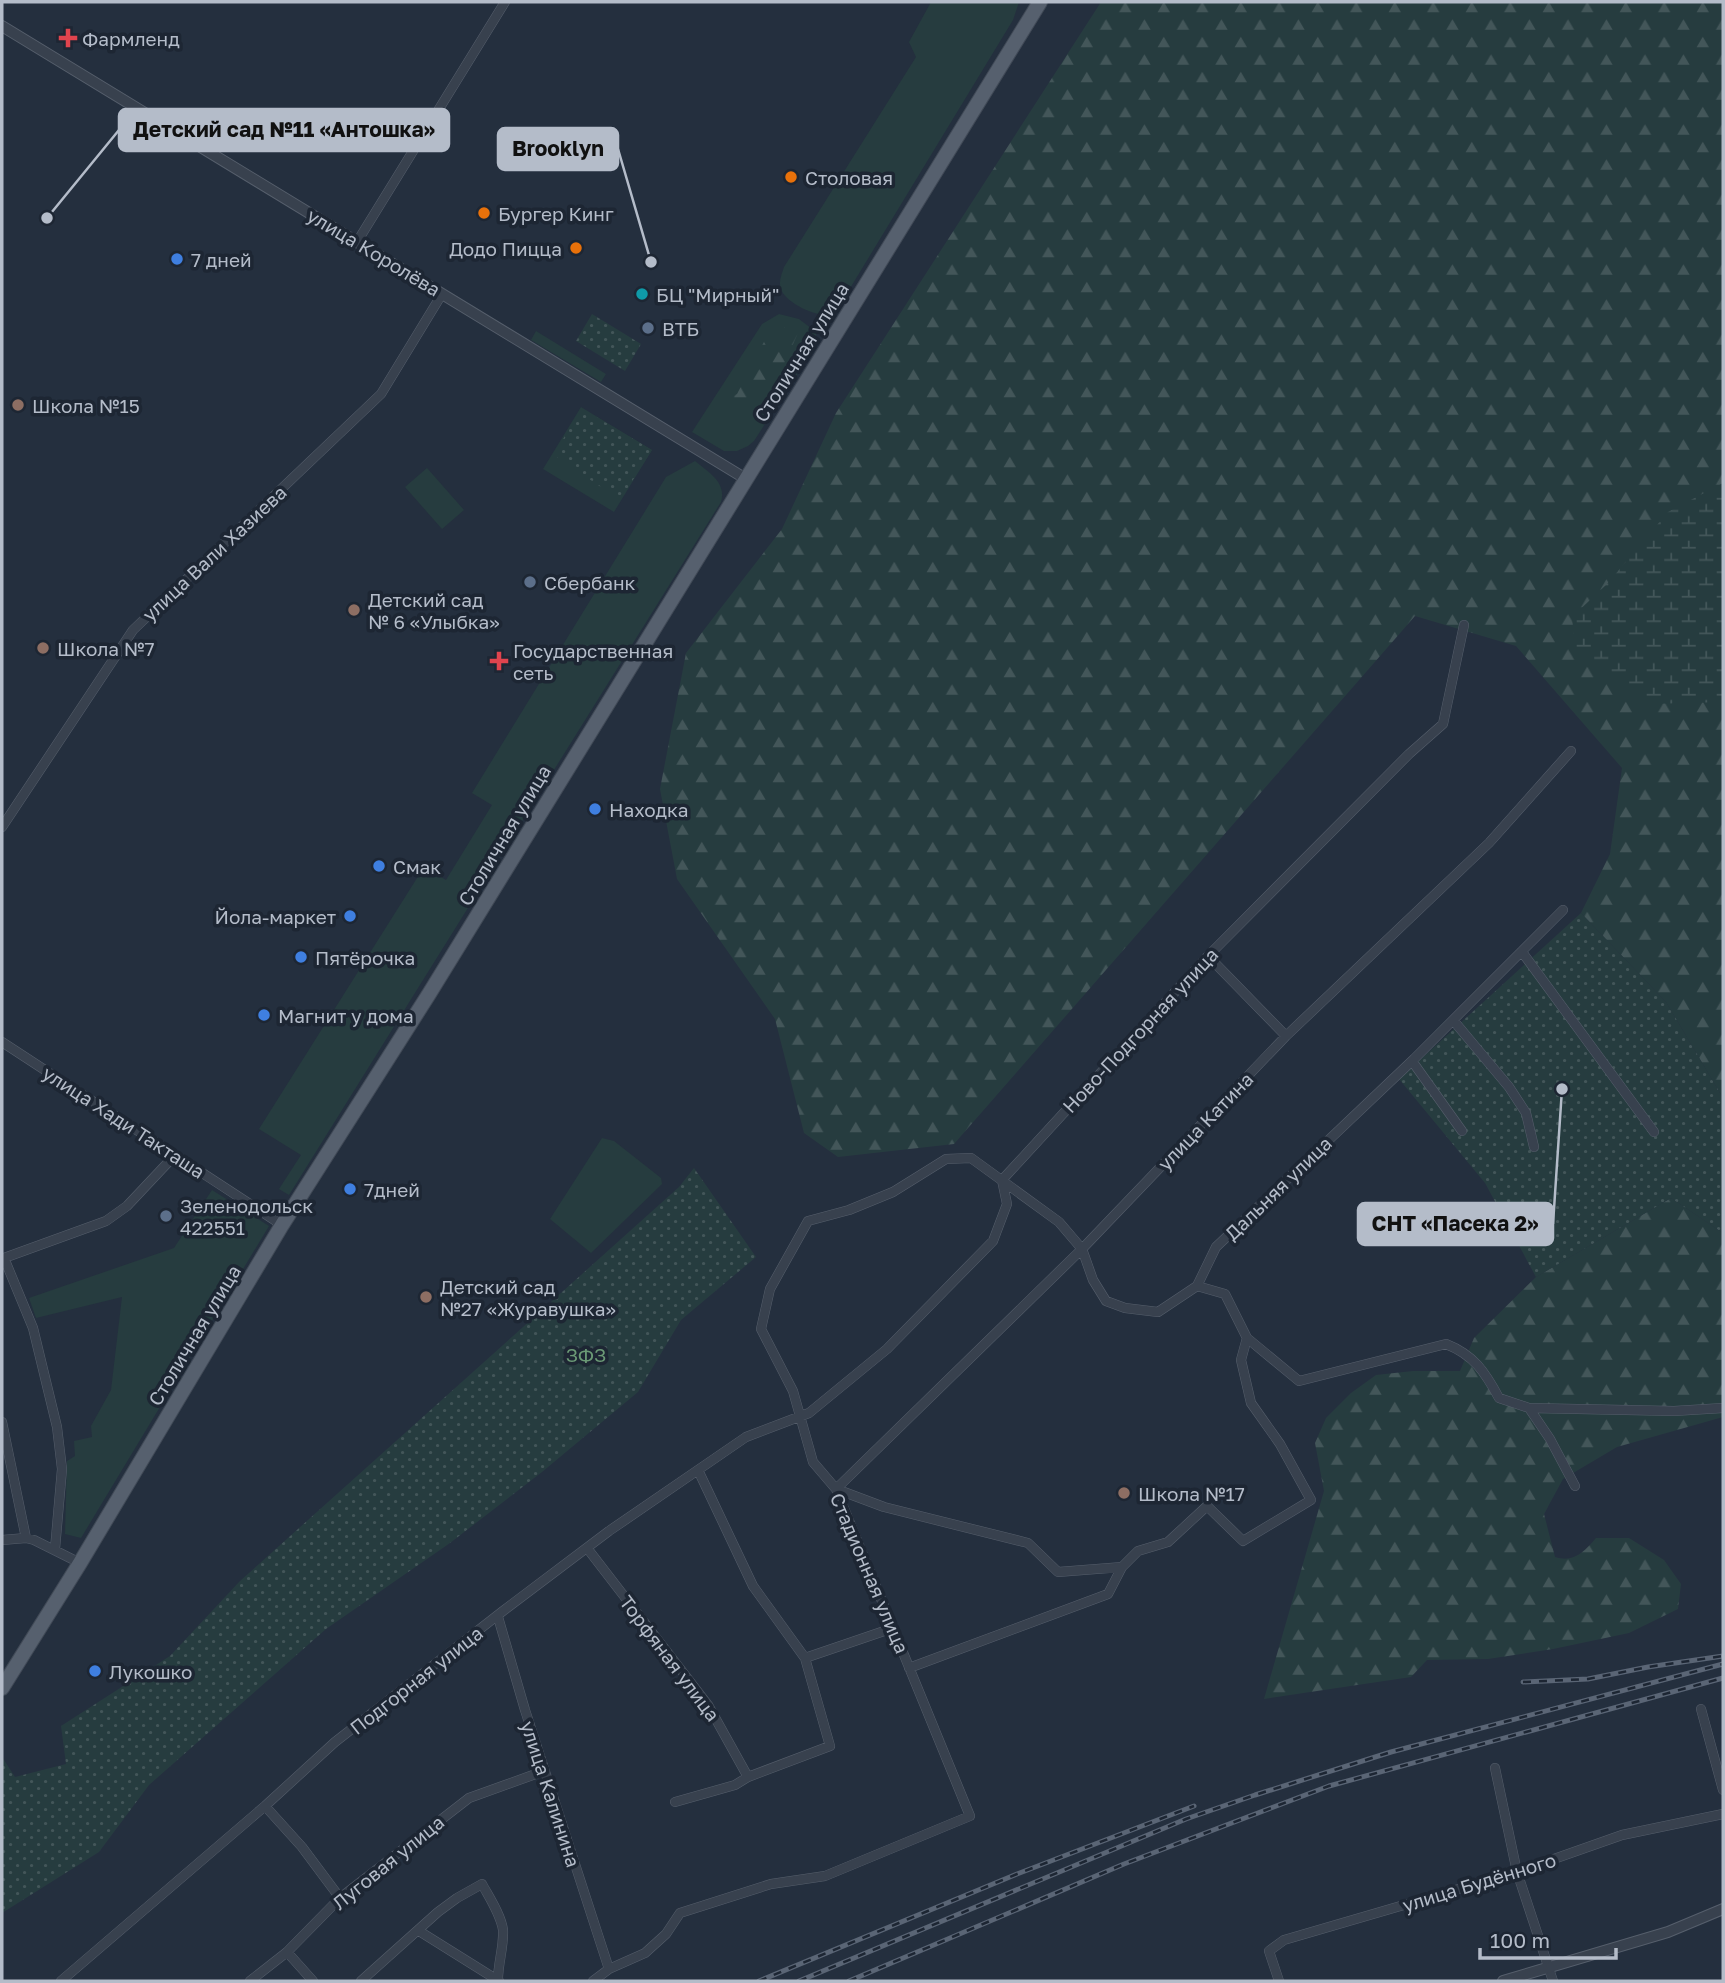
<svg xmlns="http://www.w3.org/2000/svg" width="1725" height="1983" font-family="'Golos Text',sans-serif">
  <defs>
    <pattern id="forest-firs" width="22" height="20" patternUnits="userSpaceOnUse" patternTransform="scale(1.75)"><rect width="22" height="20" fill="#263c3f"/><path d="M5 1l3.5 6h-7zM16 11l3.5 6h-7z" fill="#435659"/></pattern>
    <pattern id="wetland-marsh" width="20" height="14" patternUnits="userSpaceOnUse" patternTransform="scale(1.75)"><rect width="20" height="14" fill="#263c3f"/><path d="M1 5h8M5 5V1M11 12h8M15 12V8" fill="none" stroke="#435659"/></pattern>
    <pattern id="park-dots" width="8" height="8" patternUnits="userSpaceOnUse" patternTransform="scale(1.75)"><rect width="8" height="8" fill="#263c3f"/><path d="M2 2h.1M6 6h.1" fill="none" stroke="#435659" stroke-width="1.8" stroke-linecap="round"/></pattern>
  </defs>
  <rect width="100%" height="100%" fill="#242f3e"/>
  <path fill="#263c3f" d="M 931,2 L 1019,2 L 1013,20 L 835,313 C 822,321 785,303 781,289 C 778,281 782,274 784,267 L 916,57 L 909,42 Z
    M 779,314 L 799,319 L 816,332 L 816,345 L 754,441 L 748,446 L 737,451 L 724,451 L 692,432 L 762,324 Z
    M 536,331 L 606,374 L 601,382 L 531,340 Z
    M 581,407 L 652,450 L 614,512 L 543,469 Z
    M 695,461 C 708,472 727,482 721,502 L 289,1195 L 279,1189 L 301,1155 L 259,1129 L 424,867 L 446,880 L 492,805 L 472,793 L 666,477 Z
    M 427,468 L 464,510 L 442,529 L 405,487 Z
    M 602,1138 L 614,1141 L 661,1178 L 662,1184 L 591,1253 L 550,1219 Z
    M 212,1190 L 269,1226 L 81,1538 L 65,1534 L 67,1461 L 75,1456 L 74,1441 L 92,1437 L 91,1426 L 111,1390 L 122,1297 L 36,1318 L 29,1298 L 174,1248 Z"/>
  <path fill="url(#forest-firs)" d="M 1101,2 L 1723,2 L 1723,1098 L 1666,1002 L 1581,913 L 1610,854 L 1622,768 L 1516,646 L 1415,616 L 954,1144 L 838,1157 L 804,1133 L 775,1019 L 677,879 L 660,789 L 686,653 L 782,529 L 836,413 Z
    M 787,326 L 794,327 L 798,333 L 767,402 L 726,399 L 737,394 L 766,338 Z
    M 1671,1198 L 1723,1233 L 1723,1417 L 1617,1447 L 1563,1479 L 1544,1514 L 1555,1557 C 1574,1563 1584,1552 1596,1538 L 1629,1538 L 1664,1560 L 1681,1584 L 1678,1609 L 1629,1633 L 1553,1649 L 1488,1659 L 1427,1660 L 1411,1677 L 1264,1699 L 1324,1491 L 1315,1443 L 1326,1418 L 1351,1393 L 1376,1375 L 1413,1371 L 1460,1371 L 1474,1338 L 1536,1277 Z"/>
  <path fill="url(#wetland-marsh)" d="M 1723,483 L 1723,702 L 1649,704 L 1576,655 L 1572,617 L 1607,584 L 1668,512 Z"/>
  <path fill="url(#park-dots)" d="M 592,314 L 641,344 L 625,371 L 576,341 Z
    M 581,408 L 652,450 L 620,500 L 554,455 Z
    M 1581,913 L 1666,1002 L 1723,1098 L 1723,1233 L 1671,1198 L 1536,1277 L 1485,1183 L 1399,1079 Z
    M 694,1168 L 756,1257 L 681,1320 L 638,1392 L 542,1472 L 450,1543 L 326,1629 L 149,1785 L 99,1852 L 2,1913 L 2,1757 L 15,1777 L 66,1764 L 61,1726 L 170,1656 L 240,1581 L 679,1187 Z"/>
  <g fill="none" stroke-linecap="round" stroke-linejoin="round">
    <g stroke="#565f6c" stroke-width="10">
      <path id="minor" d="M 357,242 L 505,2
        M 2,827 L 133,630 L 381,394 L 442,294
        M 1522,952 L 1654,1132
        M 1208,956 L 1286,1036
        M 1453,1020 L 1509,1087 L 1526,1113 L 1534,1147
        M 2,1042 L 282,1225
        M 1412,1061 L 1462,1131
        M 1002,1180 L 1208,956 L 1409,754 L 1443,724 L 1464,625
        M 1197,1286 L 1225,1294 L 1247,1338
        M 1529,1408 L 1674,1411 L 1723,1408
        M 2,1422 L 26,1538
        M 698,1470 L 753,1586 L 805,1658 L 830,1746 L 748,1777
        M 2,1540 L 26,1538 L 34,1540 L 80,1563
        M 587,1548 L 708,1705 L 748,1777 L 735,1785 L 675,1802
        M 55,1549 L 62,1469 L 57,1427 L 33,1328 L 4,1258 L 106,1221 L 127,1206 L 175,1155
        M 1122,1567 L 1058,1572 L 1028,1543 L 884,1507 L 836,1489 L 1082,1249 L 1286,1036 L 1489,843 L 1571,751
        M 498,1617 L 525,1710 L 609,1969
        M 805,1658 L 893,1628
        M 909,1668 L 1108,1594 L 1122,1567 L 1138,1551 L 1168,1542 L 1207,1506 L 1243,1541 L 1311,1500 L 1280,1444 L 1251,1403 L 1241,1360 L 1247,1338 L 1299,1381 L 1446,1344 C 1474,1355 1485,1372 1499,1398 L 1529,1408 L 1550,1439 L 1575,1486
        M 1701,1709 L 1723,1790
        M 1495,1768 L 1517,1872 L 1553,1981
        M 265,1806 L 302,1847 L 340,1898
        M 419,1931 L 499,1981
        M 287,1952 L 313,1981
        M 61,1981 L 265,1806 L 335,1742 L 503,1611 L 609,1531 L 746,1437 L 809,1413 L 887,1349 L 993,1241 L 1007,1204 L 1002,1180
        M 250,1981 L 287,1952 L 340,1898 L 469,1798 L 544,1771
        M 361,1981 L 438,1912 L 457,1898 L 482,1884 C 489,1897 501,1915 503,1930 C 504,1946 498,1963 498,1980
        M 593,1981 L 609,1969 L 645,1953 L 666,1934 L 680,1913 L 771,1884 L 825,1876 L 970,1816 L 836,1489 L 813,1462 L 793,1391 L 761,1329 L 770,1289 L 808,1221 L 849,1210 L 893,1192 L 946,1159 L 971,1158 L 1059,1222 L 1082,1249 L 1093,1280 L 1106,1301 L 1125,1308 L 1158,1312 L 1197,1286 L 1216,1247 L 1414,1059 L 1563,910
        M 1279,1981 L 1269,1951 L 1284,1940 L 1517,1872 L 1622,1835 L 1723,1814"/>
    </g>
    <g stroke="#565f6c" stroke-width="12">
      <path id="tertiary" d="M 2,26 L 746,479
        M 1503,1981 L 1668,1932 L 1723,1909"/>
    </g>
    <g stroke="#414a57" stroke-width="16">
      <path id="primary" d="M 2,1688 L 80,1563 L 282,1225 L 429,994 L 1040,2"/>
    </g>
    <use href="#minor" stroke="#38414e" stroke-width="9"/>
    <use href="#tertiary" stroke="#38414e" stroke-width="10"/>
    <use href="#primary" stroke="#56606e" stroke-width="14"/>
    <g stroke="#5a6575" stroke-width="5">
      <path id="rail" d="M 1523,1682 L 1588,1679 L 1648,1667 L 1723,1656
        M 759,1981 L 1017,1874 L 1194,1806
        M 799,1981 L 1186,1819 L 1255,1795 L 1391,1752 L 1723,1664
        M 849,1981 L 1124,1864 L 1329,1786 L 1723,1678"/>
    </g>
    <use href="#rail" stroke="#1d2633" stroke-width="2.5" stroke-dasharray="8" stroke-linecap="butt"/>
  </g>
  <g fill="#e0444e" stroke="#1d2633" stroke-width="2.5">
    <path d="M64.5 27.5h7v7h7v7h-7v7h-7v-7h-7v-7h7z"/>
    <path d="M495.5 650.5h7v7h7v7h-7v7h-7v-7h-7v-7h7z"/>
  </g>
  <g fill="#e8710a" stroke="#1d2633" stroke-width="2.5">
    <circle cx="791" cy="177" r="7"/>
    <circle cx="484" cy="213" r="7"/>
    <circle cx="576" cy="248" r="7"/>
  </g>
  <g fill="#3f7fe0" stroke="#1d2633" stroke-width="2.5">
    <circle cx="177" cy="259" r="7"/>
    <circle cx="595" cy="809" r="7"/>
    <circle cx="379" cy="866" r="7"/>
    <circle cx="350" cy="916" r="7"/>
    <circle cx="301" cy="957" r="7"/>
    <circle cx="264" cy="1015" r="7"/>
    <circle cx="350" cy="1189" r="7"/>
    <circle cx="95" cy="1671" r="7"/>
  </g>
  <circle fill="#0f9aa8" stroke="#1d2633" stroke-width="2.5" cx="642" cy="294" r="7"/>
  <g fill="#5c6f8a" stroke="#1d2633" stroke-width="2.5">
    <circle cx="648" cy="328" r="7"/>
    <circle cx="530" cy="582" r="7"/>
    <circle cx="166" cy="1216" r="7"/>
  </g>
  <g fill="#8d6e63" stroke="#1d2633" stroke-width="2.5">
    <circle cx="18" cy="405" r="7"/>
    <circle cx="354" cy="610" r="7"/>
    <circle cx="43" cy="648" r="7"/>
    <circle cx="426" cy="1297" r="7"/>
    <circle cx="1124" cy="1493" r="7"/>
  </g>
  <g text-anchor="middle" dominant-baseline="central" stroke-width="7" stroke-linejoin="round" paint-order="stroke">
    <g font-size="19" fill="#b4bcc9" stroke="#1d2633" text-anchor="start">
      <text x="82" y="38">Фармленд</text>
      <text x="805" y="177">Столовая</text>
      <text x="498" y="213">Бургер Кинг</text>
      <text x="562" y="248" text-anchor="end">Додо Пицца</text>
      <text x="191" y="259">7 дней</text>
      <text x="656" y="294">БЦ "Мирный"</text>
      <text x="662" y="328">ВТБ</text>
      <text x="32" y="405">Школа №15</text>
      <text x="544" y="582">Сбербанк</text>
      <text x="368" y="599">Детский сад<tspan x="368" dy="22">№ 6 «Улыбка»</tspan></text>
      <text x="57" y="648">Школа №7</text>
      <text x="513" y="650">Государственная<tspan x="513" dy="22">сеть</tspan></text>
      <text x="609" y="809">Находка</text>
      <text x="393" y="866">Смак</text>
      <text x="336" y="916" text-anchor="end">Йола-маркет</text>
      <text x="315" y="957">Пятёрочка</text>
      <text x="278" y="1015">Магнит у дома</text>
      <text x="364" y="1189">7дней</text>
      <text x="180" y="1205">Зеленодольск<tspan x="180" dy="22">422551</tspan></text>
      <text x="440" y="1286">Детский сад<tspan x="440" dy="22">№27 «Журавушка»</tspan></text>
      <text x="1138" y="1493">Школа №17</text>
      <text x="109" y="1671">Лукошко</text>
    </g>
    <g font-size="19" fill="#b4bcc9" stroke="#1d2633">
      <text transform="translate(374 252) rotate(31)">улица Королёва</text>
      <text transform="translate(801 352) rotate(-58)">Столичная улица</text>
      <text transform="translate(214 553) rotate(-43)">улица Вали Хазиева</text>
      <text transform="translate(504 835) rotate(-59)">Столичная улица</text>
      <text transform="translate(1140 1030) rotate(-47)">Ново-Подгорная улица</text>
      <text transform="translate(1205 1121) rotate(-46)">улица Катина</text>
      <text transform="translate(124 1122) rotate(33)">улица Хади Такташа</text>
      <text transform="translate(1278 1188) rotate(-44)">Дальняя улица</text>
      <text transform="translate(194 1335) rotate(-59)">Столичная улица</text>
      <text transform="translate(870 1573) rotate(67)">Стадионная улица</text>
      <text transform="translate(670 1658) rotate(53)">Торфяная улица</text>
      <text transform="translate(416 1680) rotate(-38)">Подгорная улица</text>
      <text transform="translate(551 1794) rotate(72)">улица Калинина</text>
      <text transform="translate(388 1862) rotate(-39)">Луговая улица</text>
      <text transform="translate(1479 1882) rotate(-17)">улица Будённого</text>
    </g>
    <g font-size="19" fill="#6b9a76" stroke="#1d2633">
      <text x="586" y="1354">ЗФЗ</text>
    </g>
  </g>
  <path fill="none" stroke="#b4bcc9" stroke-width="2.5" d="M47 218L119 130M651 262L618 149M1562 1089L1553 1224"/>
  <g fill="#b4bcc9" stroke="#1d2633" stroke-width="2.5">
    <circle cx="47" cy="218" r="7"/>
    <circle cx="651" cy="262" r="7"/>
    <circle cx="1562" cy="1089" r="7"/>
  </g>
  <g fill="#b4bcc9" stroke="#b4bcc9" stroke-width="2.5">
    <rect x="119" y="109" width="330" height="42" rx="7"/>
    <rect x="498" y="128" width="120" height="42" rx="7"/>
    <rect x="1358" y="1203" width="195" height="42" rx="7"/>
  </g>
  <g font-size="21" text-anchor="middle" font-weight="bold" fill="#111">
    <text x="284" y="137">Детский сад №11 «Антошка»</text>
    <text x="558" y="156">Brooklyn</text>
    <text x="1455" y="1231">СНТ «Пасека 2»</text>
  </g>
  <rect width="1725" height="1983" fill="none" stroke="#b4bcc9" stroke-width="7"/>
  <path d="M1480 1948v10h136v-10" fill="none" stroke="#b4bcc9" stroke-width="3.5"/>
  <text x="1490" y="1948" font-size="21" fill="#b4bcc9" stroke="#1d2633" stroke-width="5" paint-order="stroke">100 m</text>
</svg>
